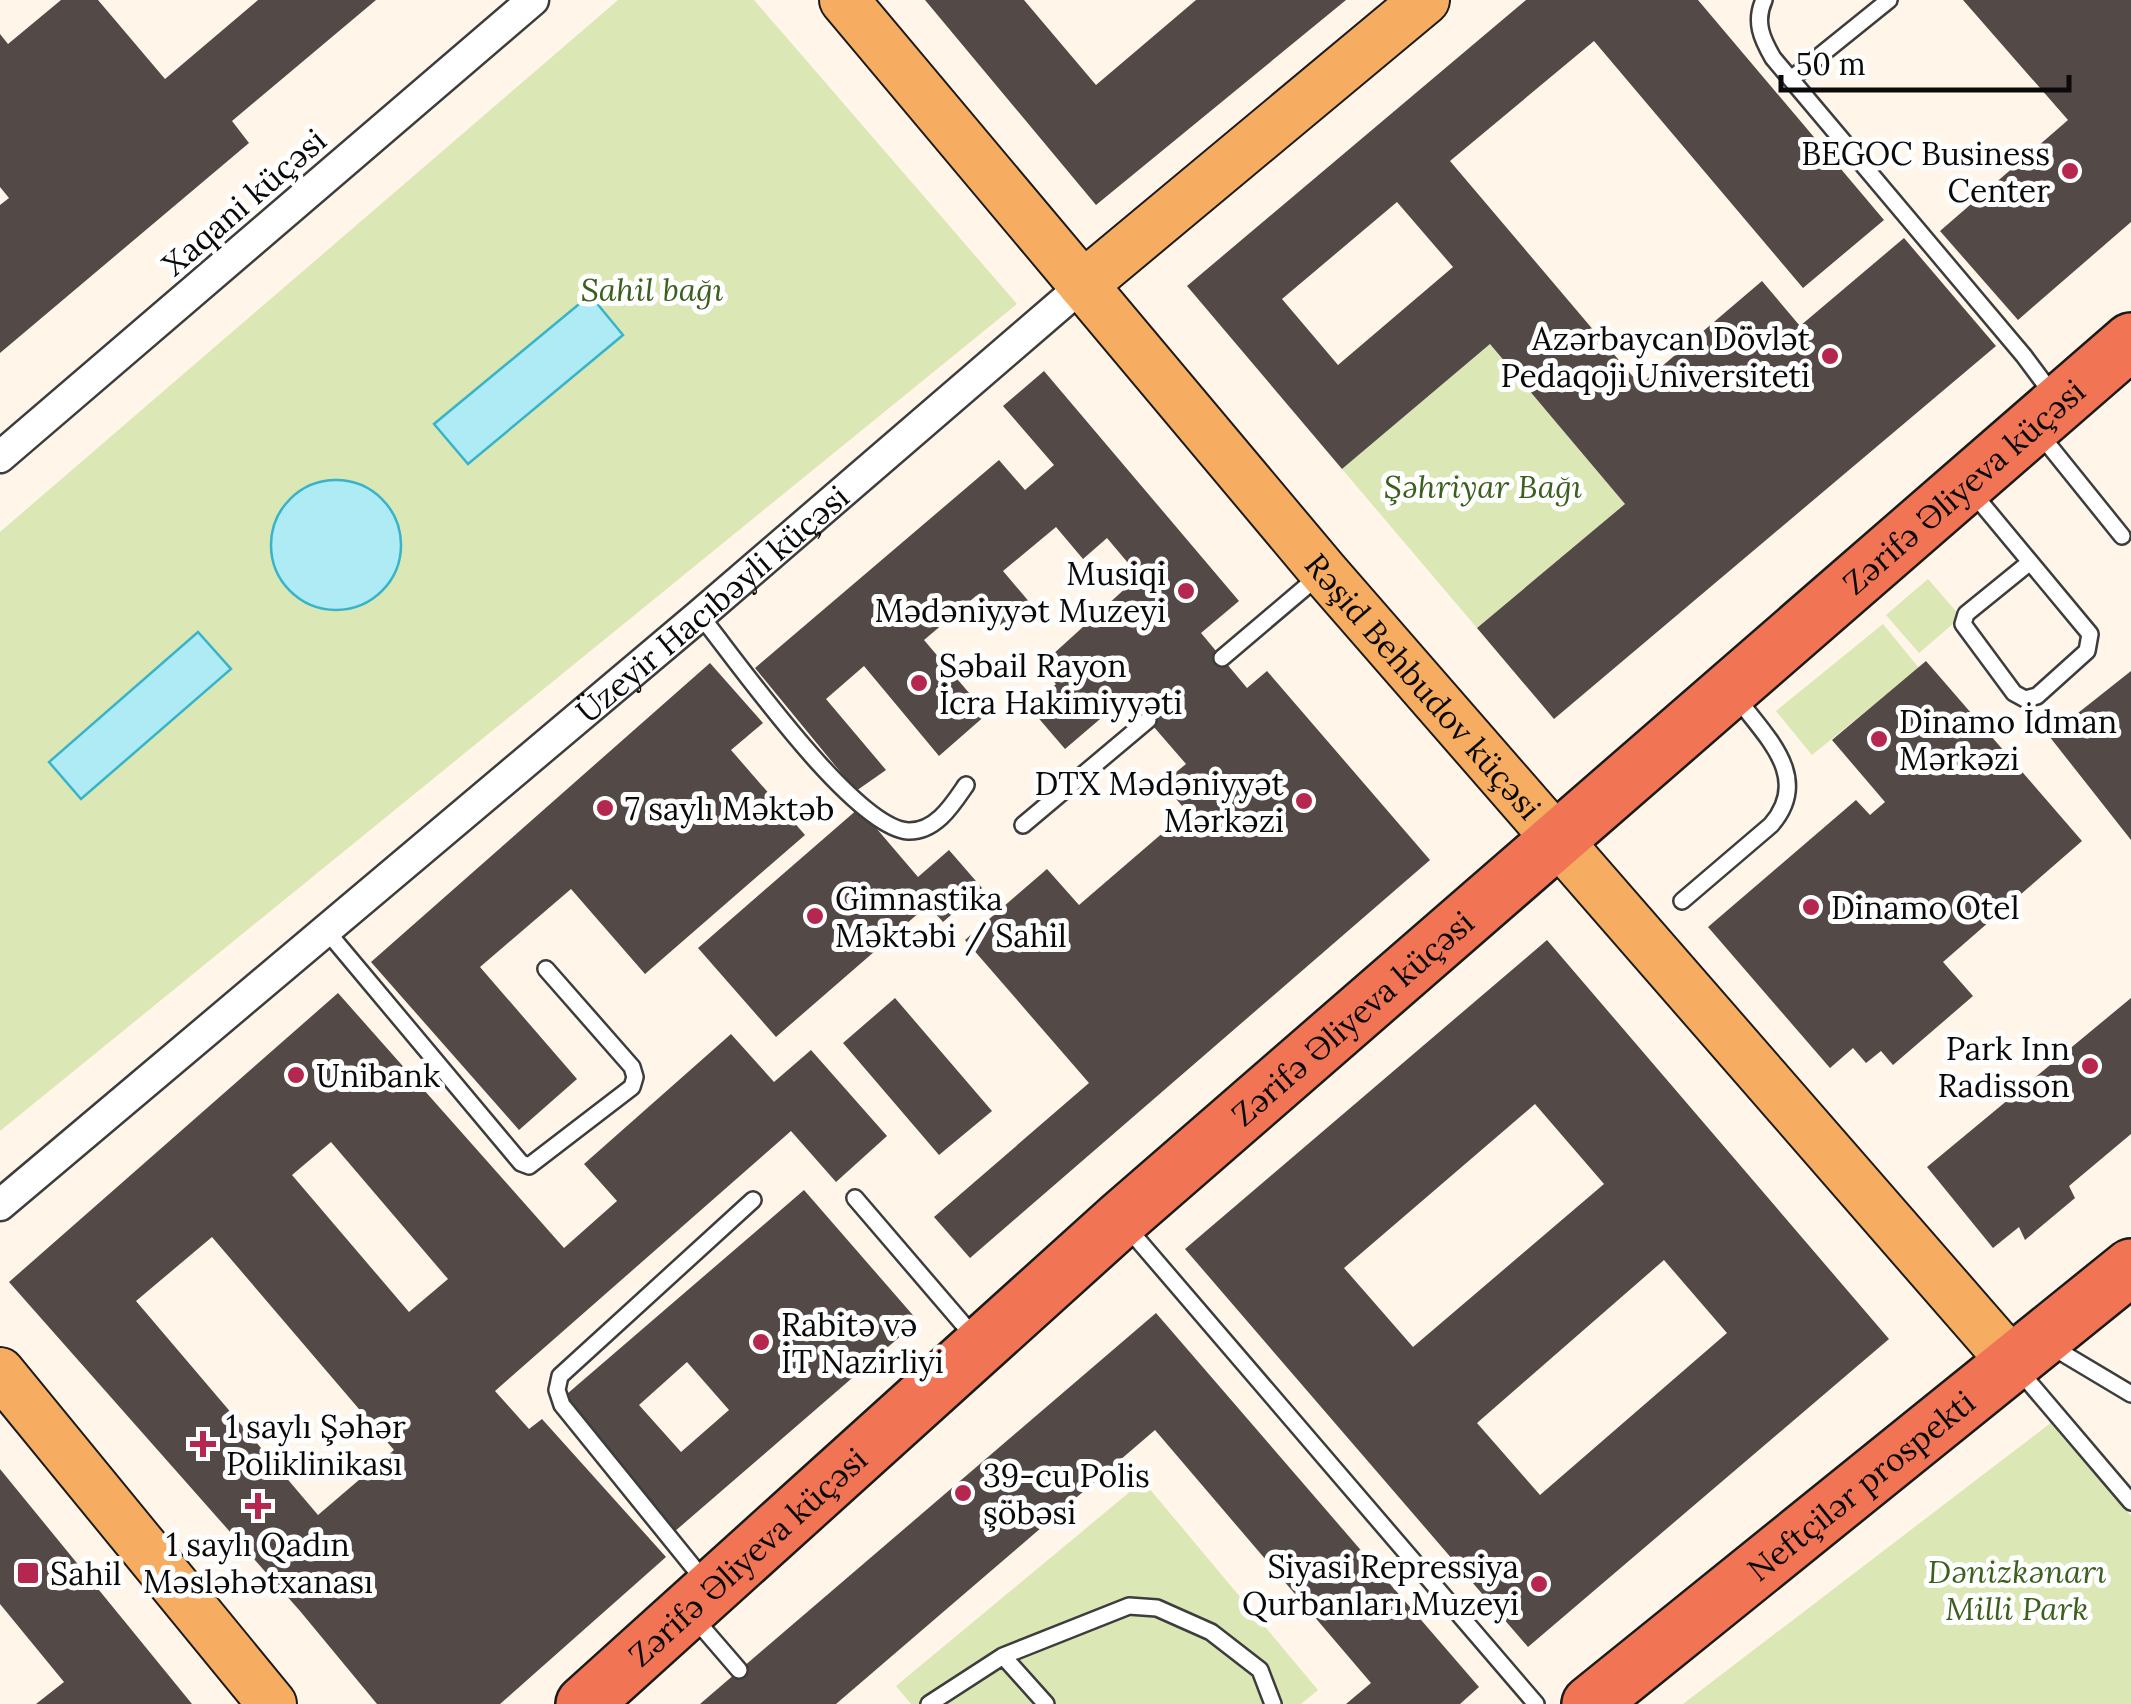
<svg xmlns="http://www.w3.org/2000/svg" width="2131" height="1704" font-family="Lora,serif">
  <rect width="100%" height="100%" fill="#fff5e8"/>
  <path fill="#dbe7b4" d="M 618,0 L 754,0 L 1017,304 L 0,1131 L 0,532 Z
    M 1490,344 L 1625,504 L 1477,628 L 1342,469 Z
    M 1928,579 L 1961,617 L 1919,653 L 1886,615 Z
    M 1883,624 L 1919,668 L 1812,755 L 1776,711 Z
    M 2052,1422 L 2131,1516 L 2131,1704 L 1683,1704 Z
    M 1143,1481 L 1318,1690 L 1301,1704 L 911,1704 L 896,1686 Z"/>
  <path fill="#aeebf4" stroke="#37b3ca" stroke-width="2.5" d="M 590,295 L 623,335 L 468,464 L 434,424 Z
    M271 545a65 65 0 1 1 130 0a65 65 0 1 1-130 0Z
    M 198,632 L 231,669 L 81,799 L 49,762 Z"/>
  <path fill="#534947" fill-rule="evenodd" d="M 61,0 L 98,0 L 165,79 L 258,0 L 376,0 L 232,121 L 249,143 L 0,353 L 0,205 L 9,198 L 0,187 L 0,34 L 8,44 Z
    M 925,0 L 1024,0 L 1096,85 L 1196,0 L 1346,0 L 1096,205 Z
    M 1526,0 L 1698,0 L 1884,220 L 1803,288 L 1594,41 L 1450,161 L 1640,385 L 1762,281 L 1800,326 L 1904,238 L 1996,346 L 1554,719 L 1477,628 L 1625,504 L 1490,344 L 1342,469 L 1187,286 ZM 1397,202 L 1453,267 L 1338,365 L 1282,299 Z
    M 1963,0 L 2131,0 L 2131,222 L 2018,320 L 1940,231 L 2068,120 Z
    M 1044,371 L 1239,601 L 1201,633 L 1247,688 L 1267,671 L 1430,860 L 970,1258 L 934,1217 L 1089,1083 L 965,940 L 1047,869 L 1079,905 L 1187,812 L 1163,783 L 1186,764 L 1127,696 L 1065,749 L 1029,707 L 1056,684 L 1040,666 L 1139,576 L 1107,538 L 1083,559 L 1056,527 L 1003,571 L 1031,604 L 1003,628 L 976,596 L 924,640 L 987,714 L 939,756 L 864,666 L 826,699 L 886,770 L 856,791 L 755,668 L 999,460 L 1025,490 L 1054,465 L 1003,406 Z
    M 1926,661 L 2082,841 L 1943,962 L 1973,996 L 1893,1065 L 1881,1051 L 1866,1063 L 1853,1048 L 1830,1068 L 1708,927 L 1856,800 L 1870,815 L 1885,802 L 1832,740 Z
    M 710,663 L 763,723 L 731,750 L 805,835 L 645,974 L 571,889 L 480,967 L 577,1079 L 519,1130 L 371,962 Z
    M 2131,671 L 2131,840 L 2049,736 Z
    M 859,808 L 918,877 L 949,850 L 982,888 L 943,922 L 928,905 L 776,1037 L 698,948 Z
    M 1547,940 L 1889,1339 L 1528,1647 L 1185,1249 ZM 1535,1104 L 1604,1184 L 1413,1347 L 1344,1268 ZM 1664,1260 L 1727,1333 L 1540,1495 L 1477,1423 Z
    M 338,993 L 564,1248 L 617,1201 L 584,1164 L 731,1034 L 774,1082 L 811,1050 L 887,1136 L 836,1182 L 791,1131 L 495,1391 L 529,1429 L 542,1419 L 666,1557 L 500,1704 L 377,1704 L 300,1611 L 9,1282 ZM 331,1142 L 448,1279 L 409,1312 L 292,1175 ZM 212,1237 L 394,1450 L 318,1515 L 136,1301 Z
    M 895,998 L 992,1111 L 939,1155 L 843,1043 Z
    M 2131,998 L 2131,1134 L 2069,1186 L 2075,1198 L 2025,1240 L 2019,1227 L 1993,1248 L 1927,1167 Z
    M 804,1190 L 918,1321 L 674,1532 L 560,1400 ZM 687,1362 L 729,1410 L 681,1452 L 639,1405 Z
    M 1156,1313 L 1479,1687 L 1460,1704 L 1346,1704 L 1371,1683 L 1155,1430 L 836,1704 L 700,1704 Z
    M 0,1469 L 130,1628 L 192,1704 L 36,1704 L 64,1682 L 0,1604 Z"/>
  <g fill="none" stroke-linecap="round" stroke-linejoin="round">
    <g stroke="#3d3d3d" stroke-width="20">
      <path id="lane" d="M 1764,0 C 1754,22 1762,39 1773,58 L 2024,356 L 2053,395
        M 1791,79 L 1889,0
        M 2039,433 L 2122,536
        M 1972,492 L 2090,634 L 2087,651 L 2037,696 L 2025,699 L 2014,693 L 1963,624 L 1966,614 L 2030,562
        M 700,615 C 737,661 853,827 908,831 C 936,832 953,804 966,785
        M 1222,658 L 1321,574
        M 1023,825 L 1148,720
        M 1682,901 L 1771,825 C 1812,778 1767,738 1737,698
        M 325,929 L 521,1163 L 529,1166 L 632,1087 L 635,1077 L 632,1067 L 546,969
        M 855,1198 L 975,1338
        M 1126,1226 L 1536,1704
        M 2049,1345 L 2131,1394
        M 2017,1368 L 2131,1502
        M 707,1584 L 562,1405 L 557,1390 L 560,1376 L 753,1200
        M 695,1619 L 739,1670
        M 1003,1656 L 1046,1704
        M 929,1704 L 1003,1656 L 1129,1606 L 1157,1608 L 1211,1632 L 1260,1670 L 1273,1704"/>
    </g>
    <g stroke="#3d3d3d" stroke-width="35">
      <g id="street">
        <path d="M 0,457 L 533,0"/>
        <path id="s1" d="M 0,1205 L 700,615 L 1083,285"/>
      </g>
    </g>
    <g stroke="#1b1b1b" stroke-width="52">
      <g id="primary">
        <path id="s2" d="M 844,0 L 1324,572 L 2013,1363"/>
        <path d="M 1083,285 L 1425,0"/>
        <path d="M 0,1372 L 272,1704"/>
      </g>
    </g>
    <g stroke="#1b1b1b" stroke-width="60">
      <g id="highway">
        <path id="s3" d="M 584,1704 L 1121,1219 L 2131,341"/>
        <path id="s4" d="M 1590,1704 L 2131,1267"/>
      </g>
    </g>
    <use href="#lane" stroke="#fff" stroke-width="15"/>
    <use href="#street" stroke="#fff" stroke-width="30"/>
    <use href="#primary" stroke="#f6ad61" stroke-width="48"/>
    <use href="#highway" stroke="#f17554" stroke-width="55"/>
  </g>
  <g fill="#b62750" stroke="#fff" stroke-width="4">
    <circle cx="2070" cy="171" r="10"/>
    <circle cx="1830" cy="356" r="10"/>
    <circle cx="1186" cy="591" r="10"/>
    <circle cx="919" cy="683" r="10"/>
    <circle cx="1879" cy="739" r="10"/>
    <circle cx="1304" cy="801" r="10"/>
    <circle cx="605" cy="808" r="10"/>
    <circle cx="1811" cy="907" r="10"/>
    <circle cx="815" cy="916" r="10"/>
    <circle cx="2090" cy="1066" r="10"/>
    <circle cx="296" cy="1075" r="10"/>
    <circle cx="761" cy="1342" r="10"/>
    <path d="M198 1429h10v10h10v10h-10v10h-10v-10h-10v-10h10z"/>
    <circle cx="963" cy="1493" r="10"/>
    <path d="M253 1491h10v10h10v10h-10v10h-10v-10h-10v-10h10z"/>
    <rect x="16" y="1561" width="24" height="24" rx="5"/>
    <circle cx="1539" cy="1584" r="10"/>
  </g>
  <g text-anchor="middle" dominant-baseline="central" stroke-width="10" stroke-linejoin="round" paint-order="stroke">
    <g font-size="32" fill="#0a0a0a" stroke="#fff" text-anchor="start">
      <text x="2050" y="153" text-anchor="end">BEGOC Business<tspan x="2050" dy="37">Center</tspan></text>
      <text x="1810" y="338" text-anchor="end">Azərbaycan Dövlət<tspan x="1810" dy="37">Pedaqoji Universiteti</tspan></text>
      <text x="1166" y="573" text-anchor="end">Musiqi<tspan x="1166" dy="37">Mədəniyyət Muzeyi</tspan></text>
      <text x="939" y="665">Səbail Rayon<tspan x="939" dy="37">İcra Hakimiyyəti</tspan></text>
      <text x="1899" y="721">Dinamo İdman<tspan x="1899" dy="37">Mərkəzi</tspan></text>
      <text x="1284" y="783" text-anchor="end">DTX Mədəniyyət<tspan x="1284" dy="37">Mərkəzi</tspan></text>
      <text x="625" y="808">7 saylı Məktəb</text>
      <text x="835" y="898">Gimnastika<tspan x="835" dy="37">Məktəbi / Sahil</tspan></text>
      <text x="1831" y="907">Dinamo Otel</text>
      <text x="2070" y="1048" text-anchor="end">Park Inn<tspan x="2070" dy="37">Radisson</tspan></text>
      <text x="316" y="1075">Unibank</text>
      <text x="781" y="1324">Rabitə və<tspan x="781" dy="37">İT Nazirliyi</tspan></text>
      <text x="226" y="1426">1 saylı Şəhər<tspan x="226" dy="37">Poliklinikası</tspan></text>
      <text x="983" y="1475">39-cu Polis<tspan x="983" dy="37">şöbəsi</tspan></text>
      <text x="258" y="1544" text-anchor="middle">1 saylı Qadın<tspan x="258" dy="37">Məsləhətxanası</tspan></text>
      <text x="1519" y="1566" text-anchor="end">Siyasi Repressiya<tspan x="1519" dy="37">Qurbanları Muzeyi</tspan></text>
      <text x="50" y="1573">Sahil</text>
    </g>
    <g font-size="32" fill="#0a0a0a" stroke="#fff">
      <text transform="translate(244 202) rotate(-41)">Xaqani küçəsi</text>
      <text stroke="none"><textPath href="#s3" startOffset="1840">Zərifə Əliyeva küçəsi</textPath></text>
      <text stroke="none"><textPath href="#s1" startOffset="932">Üzeyir Hacıbəyli küçəsi</textPath></text>
      <text stroke="none"><textPath href="#s2" startOffset="898">Rəşid Behbudov küçəsi</textPath></text>
      <text stroke="none"><textPath href="#s3" startOffset="1030">Zərifə Əliyeva küçəsi</textPath></text>
      <text stroke="none"><textPath href="#s4" startOffset="348">Neftçilər prospekti</textPath></text>
      <text stroke="none"><textPath href="#s3" startOffset="220">Zərifə Əliyeva küçəsi</textPath></text>
    </g>
    <g font-size="32" font-style="italic" fill="#3b5f1d" stroke="#fff">
      <text x="652" y="289">Sahil bağı</text>
      <text x="1483" y="486">Şəhriyar Bağı</text>
      <text x="2017" y="1571">Dənizkənarı<tspan x="2017" dy="37">Milli Park</tspan></text>
    </g>
  </g>
  <path d="M1781 75v15h288v-15" fill="none" stroke="#0a0a0a" stroke-width="5"/>
  <text x="1796" y="75" font-size="30" fill="#0a0a0a" stroke="#ffffff" stroke-width="8" paint-order="stroke">50 m</text>
</svg>
